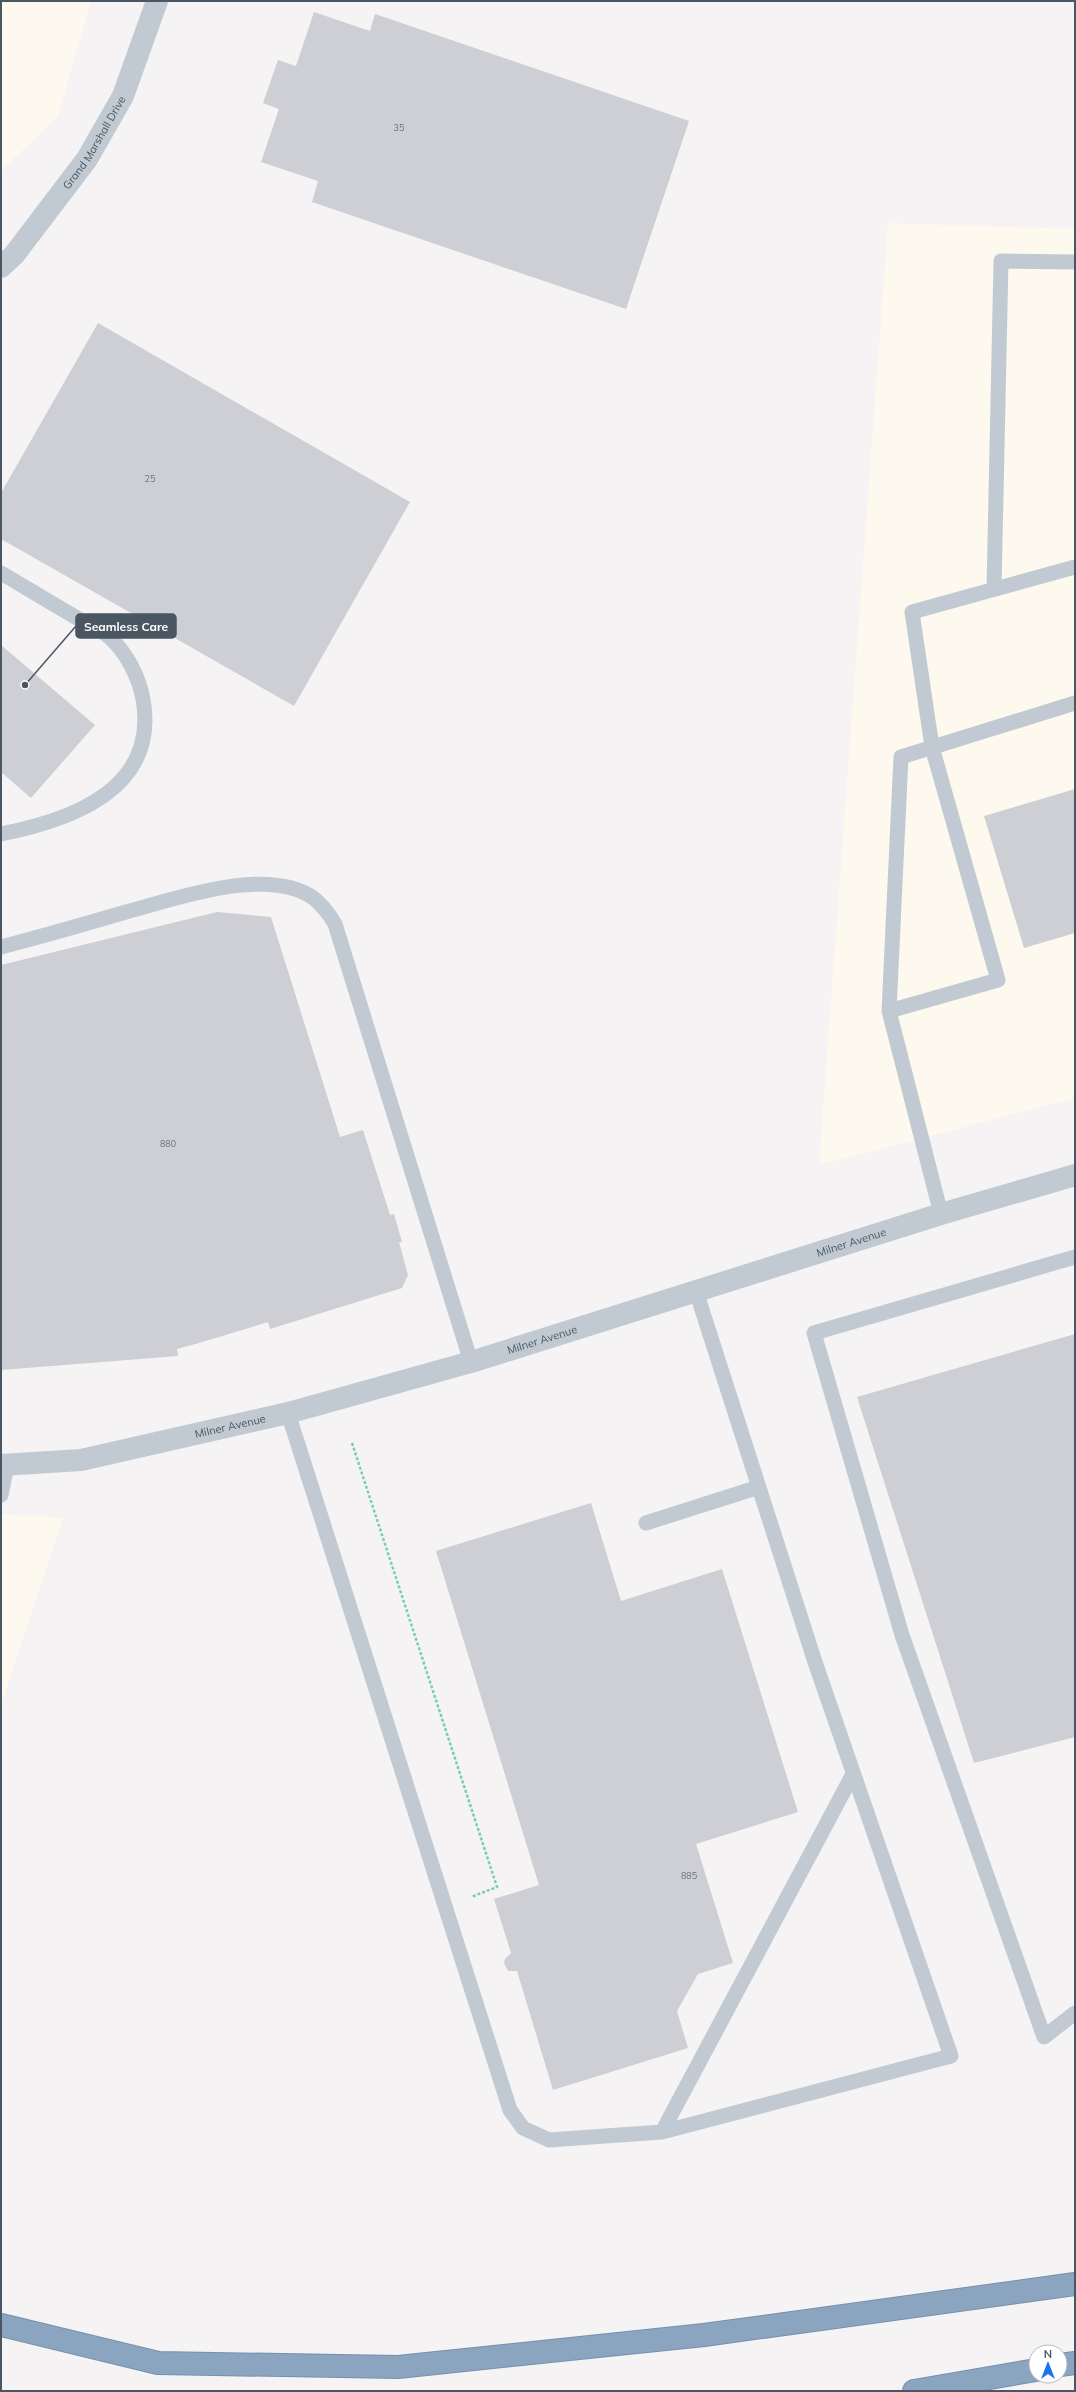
<svg xmlns="http://www.w3.org/2000/svg" width="1076" height="2392" font-family="Mulish,sans-serif">
  <rect width="100%" height="100%" fill="#f5f3f3"/>
  <path fill="#fdf9ef" d="M 1,1 L 91,1 L 58,116 L 1,171 Z
    M 888,223 L 1075,229 L 1075,1098 L 819,1165 Z
    M 1,1514 L 63,1518 L 1,1705 Z"/>
  <path fill="#cdcfd5" d="M 314,12 L 370,31 L 375,14 L 689,121 L 626,309 L 312,202 L 318,181 L 261,162 L 279,109 L 263,103 L 278,60 L 296,66 Z
    M 98,323 L 410,502 L 294,706 L 1,539 L 1,493 Z
    M 1,645 L 95,725 L 31,798 L 1,772 Z
    M 1075,789 L 1075,933 L 1024,948 L 984,816 Z
    M 217,912 L 271,917 L 340,1137 L 363,1130 L 390,1215 L 394,1214 L 402,1242 L 399,1242 L 408,1275 L 402,1288 L 270,1329 L 268,1322 L 199,1343 L 177,1349 L 178,1356 L 1,1370 L 1,965 Z
    M 1075,1334 L 1075,1737 L 974,1763 L 857,1397 Z
    M 591,1503 L 621,1601 L 722,1569 L 798,1812 L 696,1844 L 733,1963 L 698,1974 L 677,2011 L 688,2048 L 553,2090 L 517,1971 L 508,1971 L 504,1963 L 505,1959 L 511,1953 L 494,1899 L 539,1885 L 436,1551 Z"/>
  <g fill="none" stroke-linecap="round" stroke-linejoin="round">
    <g stroke="#7690ad" stroke-width="24">
      <path id="motorway" d="M 1,2325 L 158,2363 L 398,2367 L 704,2335 L 1075,2284
        M 1060,2365 L 1075,2363
        M 914,2391 L 1036,2370"/>
    </g>
    <path stroke="#7ad0a6" stroke-width="2.5" stroke-dasharray="3 2" stroke-linecap="butt" d="M 352,1443 L 497,1887 L 471,1897"/>
    <path stroke="#c1cad2" stroke-width="15" d="M 1075,567 L 912,612 L 932,747 L 998,980 L 889,1011 L 901,757 L 1075,703
      M 1,573 C 26,588 52,603 77,618 C 87,624 100,629 108,636 C 126,651 139,677 143,699 C 159,789 72,820 1,834
      M 994,589 L 1001,261 L 1075,262
      M 1,947 C 43,936 85,924 126,912 C 175,899 266,866 312,897 C 322,904 329,914 335,924 L 471,1362
      M 889,1011 L 941,1214
      M 1075,1257 L 814,1333 L 902,1635 L 1044,2037 L 1075,2013
      M 288,1413 L 510,2110 L 523,2128 L 549,2140 L 662,2132 L 951,2056 L 815,1662 L 696,1291
      M 1,1495 L 7,1465
      M 646,1523 L 759,1487
      M 662,2132 L 853,1774"/>
    <path stroke="#c1cad2" stroke-width="22" id="s1" d="M 1,267 L 14,255 L 87,159 L 123,96 L 157,1"/>
    <path stroke="#c1cad2" stroke-width="22" id="s2" d="M 1,1465 L 81,1460 L 288,1413 L 471,1362 L 941,1214 L 1075,1175"/>
    <use href="#motorway" stroke="#8ba5c1" stroke-width="22"/>
  </g>
  <g text-anchor="middle" dominant-baseline="central" stroke-width="3" stroke-linejoin="round" paint-order="stroke">
    <g font-size="9" fill="#6b747e">
      <text x="399" y="127">35</text>
      <text x="150" y="478">25</text>
      <text x="168" y="1143">880</text>
      <text x="689" y="1875">885</text>
    </g>
    <g font-size="11" fill="#4a5661" stroke="#fff">
      <text stroke="none"><textPath href="#s1" startOffset="156">Grand Marshall Drive</textPath></text>
      <text stroke="none"><textPath href="#s2" startOffset="881">Milner Avenue</textPath></text>
      <text stroke="none"><textPath href="#s2" startOffset="557">Milner Avenue</textPath></text>
      <text stroke="none"><textPath href="#s2" startOffset="233">Milner Avenue</textPath></text>
    </g>
  </g>
  <path fill="none" stroke="#4a5661" stroke-width="1.5" d="M25 685L76 626"/>
  <circle fill="#4a5661" stroke="#fff" stroke-width="1.5" cx="25" cy="685" r="4"/>
  <rect fill="#4a5661" stroke="#4a5661" stroke-width="1.5" x="76" y="614" width="100" height="24" rx="4"/>
  <g font-size="12" text-anchor="middle" font-weight="bold" fill="#fff">
    <text x="126" y="631">Seamless Care</text>
  </g>
  <rect width="1076" height="2392" fill="none" stroke="#4a5661" stroke-width="4"/>
  <g transform="translate(1048 2364)"><circle r="19" fill="#ffffff" stroke="#b7bbc0"/>
  <path d="M0-3L7 15L0 10L-7 15Z" fill="#1a73e8"/>
  <text y="-6" font-size="11" font-weight="bold" text-anchor="middle" fill="#4a5661">N</text>
  </g>
</svg>
